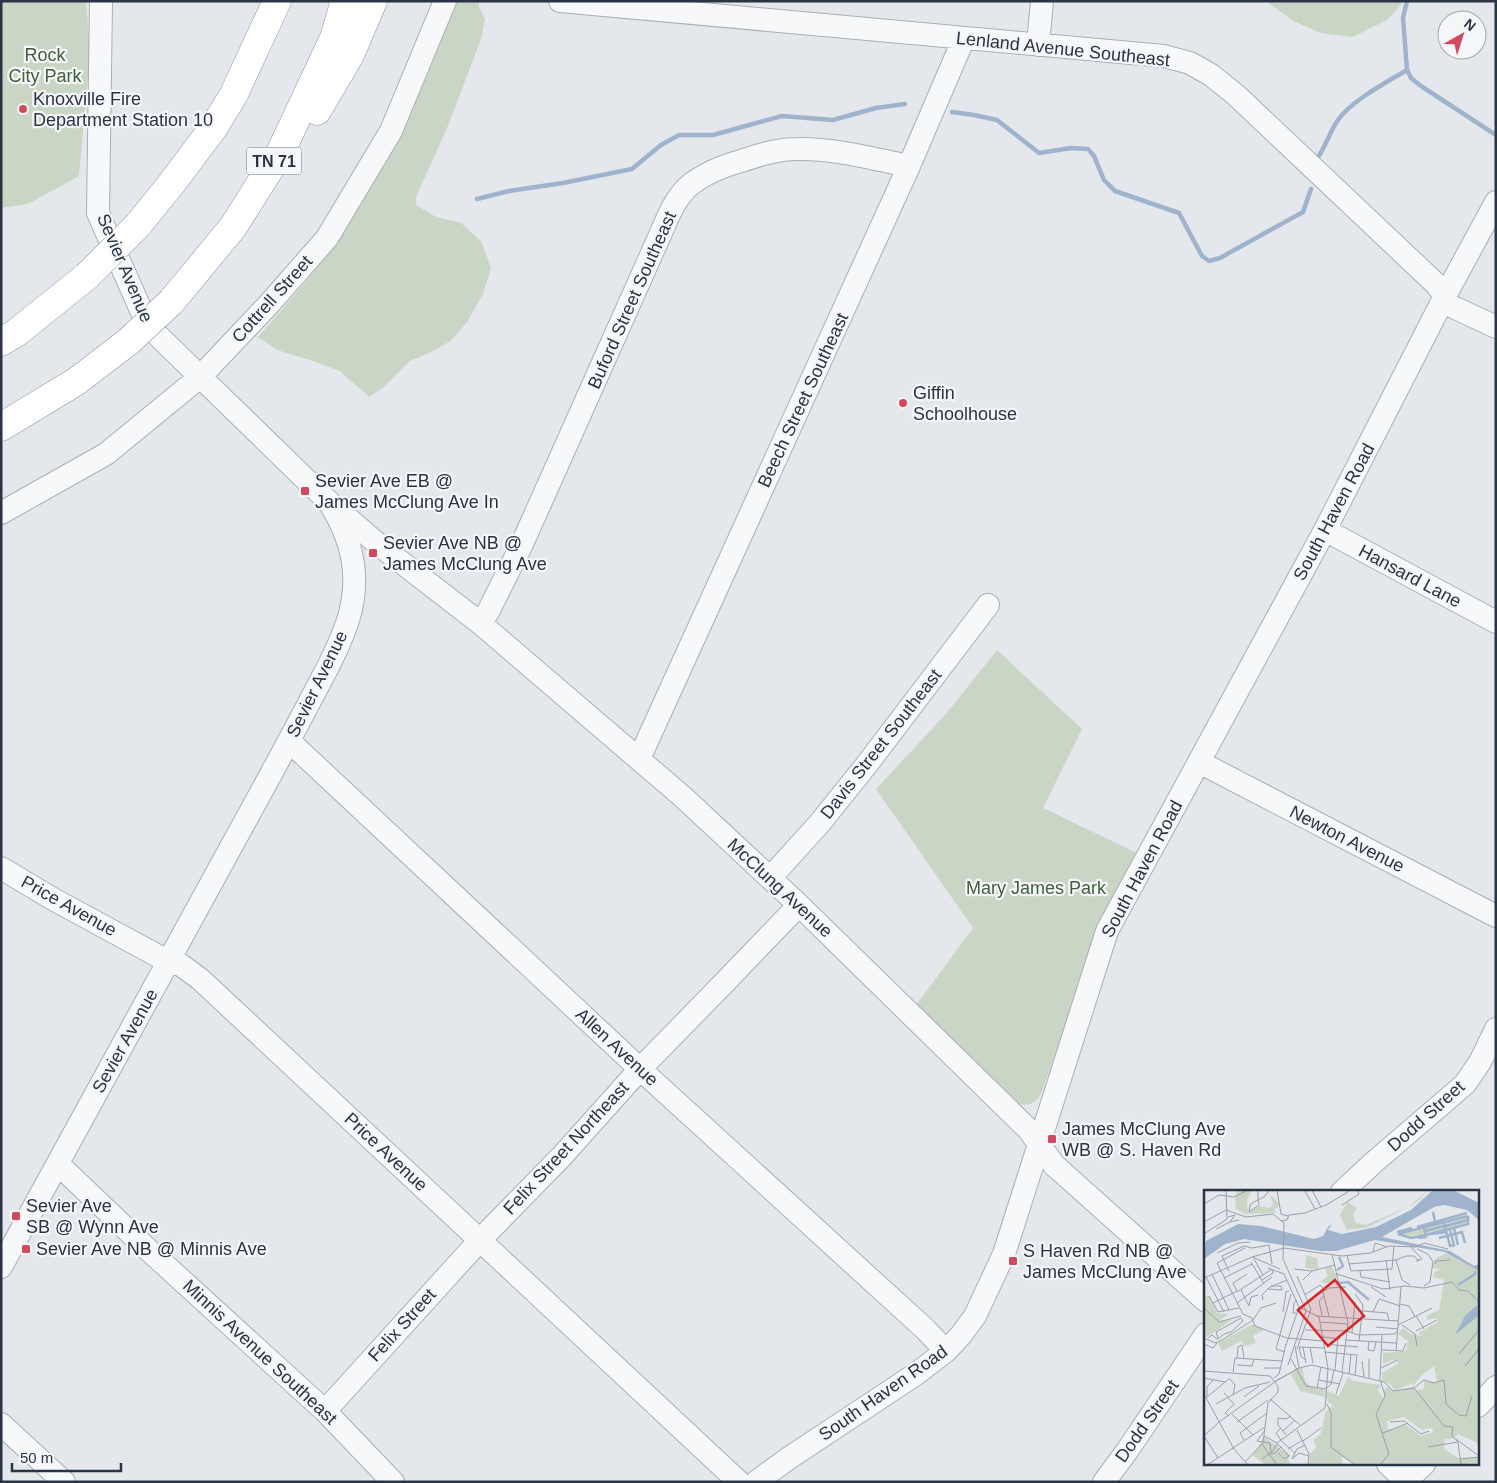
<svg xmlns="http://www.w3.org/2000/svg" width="1497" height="1483" font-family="Arial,sans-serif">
  <rect width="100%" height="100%" fill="#e4e7ec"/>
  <path fill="#c9d6c5" d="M 1,1 L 86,1 L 90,53 L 79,176 L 28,204 L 1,208 Z
    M 453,1 L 479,1 L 479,7 L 485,19 L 481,39 L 447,128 L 416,197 L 416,205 L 436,217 L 461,223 L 481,241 L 491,268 L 483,294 L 467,322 L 451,341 L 431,352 L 410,361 L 383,388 L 369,397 L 340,371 L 310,360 L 277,350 L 258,337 C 293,297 326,260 354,215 C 396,148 423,74 453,1 Z
    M 1266,1 L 1404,1 L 1387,20 L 1353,37 L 1320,33 L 1292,20 Z
    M 997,650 L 1082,729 L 1043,808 L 1137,853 L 1100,928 L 1041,1094 C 1035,1104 1027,1107 1017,1103 L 914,1008 L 973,928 L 876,789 L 946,714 Z"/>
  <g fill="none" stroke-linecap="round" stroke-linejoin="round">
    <path stroke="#9fb4cc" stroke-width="4.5" d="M 1407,70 L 1411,78 L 1421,86 L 1496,135
      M 952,112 L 974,115 L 997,120 L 1039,153 L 1071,148 L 1088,149 L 1094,156 L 1104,180 L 1115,191 L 1179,213 L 1202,256 L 1209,261 L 1220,258 L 1303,212 L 1311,189
      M 1318,157 C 1326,146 1330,131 1338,120 C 1351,101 1387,82 1407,70 L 1403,18 L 1407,1
      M 477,199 L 509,191 L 563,183 L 632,169 L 661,145 L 679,135 L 713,135 L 782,116 L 833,120 L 876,108 L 905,104"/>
    <g stroke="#a9aeb7" stroke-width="24">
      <path id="minor" d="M 560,1 L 1164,56 L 1190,63 L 1211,75 L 1236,95 L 1437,285 L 1451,306 L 1496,327
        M 1038,45 L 1042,1
        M 337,509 L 379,545 L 480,623 L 683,797 L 799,905 L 1029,1130 L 1054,1165 L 1206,1301
        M 1,513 L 106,454 L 200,377 L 270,303 L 327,238 L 391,131 L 445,1
        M 1325,530 L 1496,622
        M 480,623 L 488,612 L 522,544 L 656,244 C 665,225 673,199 690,185 C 705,173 723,166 741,161 C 759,155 778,149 797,149 C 834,148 873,159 909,166
        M 289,741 L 640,1069 L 925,1329 L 946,1351
        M 639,759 L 909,166 L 964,38
        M 1199,762 L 1496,916
        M 1,868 L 53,899 L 158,956 L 181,965 L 200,979 L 739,1482
        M 770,878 L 819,824 L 868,763 L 988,605
        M 58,1164 L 143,1245 L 325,1411 L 393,1482
        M 1342,1192 L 1373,1163 L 1465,1084 L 1480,1062 L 1496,1029
        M 1,1267 C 78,1127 154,987 231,847 C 258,798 285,749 311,699 C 325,673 340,646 349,617 C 361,575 352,538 329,502 L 148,326 L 98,213 L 101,1
        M 1478,1406 L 1496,1387
        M 325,1411 L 480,1240 L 562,1156 L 640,1069 L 724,983 L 799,905
        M 1,1424 L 64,1482
        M 1388,1464 L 1407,1482
        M 756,1482 L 789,1458 L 916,1374 L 946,1351 L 961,1335 L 975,1316 L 1004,1254 L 1107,931 L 1325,530 L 1445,296 L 1496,202
        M 1104,1482 L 1127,1451 L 1206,1334
        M 1405,1482 L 1424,1464"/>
    </g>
    <g stroke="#8b94a3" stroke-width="29">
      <path id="highway" d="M 317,111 L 350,55 L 373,1
        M 138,225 L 172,183 L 214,127 L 234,94 L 277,1
        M 171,302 L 233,227 L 281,151 L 334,38 L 345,1
        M 1,342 L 16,333 L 87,276
        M 1,427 L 77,381 L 129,341"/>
    </g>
    <use href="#minor" stroke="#f7f8fa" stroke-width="22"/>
    <use href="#highway" stroke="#fff" stroke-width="28"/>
    <g stroke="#8b94a3" stroke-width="29" stroke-linecap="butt">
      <path id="highway-bridge" d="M 87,276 L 138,225
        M 129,341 L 171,302"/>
    </g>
    <use href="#highway-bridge" stroke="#fff" stroke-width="28"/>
  </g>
  <g fill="#d1495b" stroke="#f4f6f9" stroke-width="2">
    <circle cx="23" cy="109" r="5"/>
    <circle cx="903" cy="403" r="5"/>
    <rect x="300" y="486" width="10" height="10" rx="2.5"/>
    <rect x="368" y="548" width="10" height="10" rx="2.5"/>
    <rect x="1047" y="1134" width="10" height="10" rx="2.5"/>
    <rect x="11" y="1211" width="10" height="10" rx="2.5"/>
    <rect x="21" y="1244" width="10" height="10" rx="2.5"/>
    <rect x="1008" y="1256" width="10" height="10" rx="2.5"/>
  </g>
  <g text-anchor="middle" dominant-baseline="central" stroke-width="4.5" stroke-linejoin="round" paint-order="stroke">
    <rect fill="#f4f6f9" stroke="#676e7b" stroke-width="1" x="246.5" y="147.5" width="55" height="27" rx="4"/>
    <g font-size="16" font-weight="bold" fill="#2b3445">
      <text x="274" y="161">TN 71</text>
    </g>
    <g font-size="18" fill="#2b3445" stroke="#f4f6f9">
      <text transform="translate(1063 49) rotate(6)">Lenland Avenue Southeast</text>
      <text transform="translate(125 268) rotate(67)">Sevier Avenue</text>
      <text transform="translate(272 299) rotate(-48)">Cottrell Street</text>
      <text transform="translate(632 300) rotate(-66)">Buford Street Southeast</text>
      <text transform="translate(803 400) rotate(-65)">Beech Street Southeast</text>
      <text transform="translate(1334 512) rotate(-62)">South Haven Road</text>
      <text transform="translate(1410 576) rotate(28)">Hansard Lane</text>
      <text transform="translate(317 684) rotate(-64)">Sevier Avenue</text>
      <text transform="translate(881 744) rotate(-52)">Davis Street Southeast</text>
      <text transform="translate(1347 839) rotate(27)">Newton Avenue</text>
      <text transform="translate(1142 869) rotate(-62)">South Haven Road</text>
      <text transform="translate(780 888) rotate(43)">McClung Avenue</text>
      <text transform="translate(69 906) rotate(29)">Price Avenue</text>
      <text transform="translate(125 1041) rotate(-61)">Sevier Avenue</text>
      <text transform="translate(617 1047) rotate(43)">Allen Avenue</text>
      <text transform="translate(1426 1116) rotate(-42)">Dodd Street</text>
      <text transform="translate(566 1148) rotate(-47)">Felix Street Northeast</text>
      <text transform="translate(386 1152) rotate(43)">Price Avenue</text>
      <text transform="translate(402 1325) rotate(-48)">Felix Street</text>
      <text transform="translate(260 1352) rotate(43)">Minnis Avenue Southeast</text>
      <text transform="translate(883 1393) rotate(-35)">South Haven Road</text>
      <text transform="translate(1147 1421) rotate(-55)">Dodd Street</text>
    </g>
    <g font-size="18" fill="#3f6138" stroke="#f4f6f9">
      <text x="45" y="55">Rock<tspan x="45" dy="21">City Park</tspan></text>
      <text x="1036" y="888">Mary James Park</text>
    </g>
    <g font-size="18" fill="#2b3445" stroke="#f4f6f9" text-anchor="start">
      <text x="33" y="99">Knoxville Fire<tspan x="33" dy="21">Department Station 10</tspan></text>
      <text x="913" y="393">Giffin<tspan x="913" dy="21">Schoolhouse</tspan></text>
      <text x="315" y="481">Sevier Ave EB @<tspan x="315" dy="21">James McClung Ave In</tspan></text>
      <text x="383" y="543">Sevier Ave NB @<tspan x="383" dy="21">James McClung Ave</tspan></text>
      <text x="1062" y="1129">James McClung Ave<tspan x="1062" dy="21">WB @ S. Haven Rd</tspan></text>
      <text x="26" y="1206">Sevier Ave<tspan x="26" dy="21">SB @ Wynn Ave</tspan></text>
      <text x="36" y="1249">Sevier Ave NB @ Minnis Ave</text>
      <text x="1023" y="1251">S Haven Rd NB @<tspan x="1023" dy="21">James McClung Ave</tspan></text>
    </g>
  </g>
  <g transform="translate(1204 1190)">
    <rect width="275" height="275" fill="#e4e7ec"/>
    <path d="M 34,0 L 49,0 L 43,9 L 44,23 L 55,16 L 66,18 L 69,14 L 66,5 L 75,13 L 74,18 L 71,18 L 71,23 L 41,24 L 32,19 L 31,6 ZM 224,0 L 214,11 L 208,15 L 164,37 L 143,40 L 136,25 L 143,12 L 153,18 L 149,25 L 152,33 L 162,35 L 206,16 ZM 263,27 L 264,33 L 242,38 L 241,33 ZM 239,33 L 241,39 L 222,44 L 221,38 ZM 219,39 L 220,45 L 195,46 L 196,45 ZM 242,63 L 275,81 L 275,258 L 272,252 L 254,244 L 249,249 L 241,249 L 240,259 L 254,268 L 275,267 L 275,275 L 152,275 L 138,267 L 138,275 L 105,275 L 106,264 L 112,258 L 110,250 L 117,243 L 121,223 L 129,215 L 123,211 L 120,200 L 135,206 L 144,187 L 149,191 L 177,195 L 174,200 L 180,210 L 180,200 L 185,195 L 188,201 L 191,201 L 209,197 L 209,193 L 191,200 L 186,194 L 178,191 L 178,183 L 195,173 L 191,169 L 179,174 L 179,163 L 202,161 L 204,151 L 194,144 L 199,138 L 207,144 L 219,146 L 214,143 L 234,132 L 233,128 L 223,130 L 222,126 L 235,120 L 240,90 L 229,87 L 230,82 L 237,79 L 229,78 L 230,70 ZM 230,176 L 233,193 L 220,191 L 220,199 L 211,201 L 212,204 L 209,197 L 215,188 ZM 200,227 L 218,240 L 228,238 L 229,242 L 217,246 L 202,235 L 184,240 L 183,231 ZM 102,65 L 113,68 L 115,80 L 101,78 ZM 127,76 L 133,86 L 128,94 L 116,92 L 124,86 L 121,79 ZM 0,105 L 5,106 L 13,123 L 25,124 L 14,131 L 28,130 L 3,147 L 0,147 ZM 49,134 L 60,140 L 49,146 L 52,153 L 40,156 L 37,151 L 18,161 L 14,153 ZM 98,177 L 101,191 L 106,196 L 119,199 L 121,207 L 96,201 L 87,184 ZM 60,247 L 86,265 L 84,270 L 88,275 L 61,275 L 49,265 Z" fill="#c9d6c5" fill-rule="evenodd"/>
    <path d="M 229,0 L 249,0 L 275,13 L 275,30 L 263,20 L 240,15 L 230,17 L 178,47 L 246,61 L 270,76 L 275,74 L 275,81 L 241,62 L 171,50 L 132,61 L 116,61 L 40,49 L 21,54 L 0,69 L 2,51 L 34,34 L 57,36 L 110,49 L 119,46 L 124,37 L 128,34 L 124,40 L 138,44 L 172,37 L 207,20 ZM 273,115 L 274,126 L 251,145 L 261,126 Z" fill="#9fb4cc"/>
    <path fill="none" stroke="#9fb4cc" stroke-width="2.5" d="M 229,22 L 231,32 L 263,23M 240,32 L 246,56 L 250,55 L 246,40M 242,36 L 264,30M 213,37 L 231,32M 250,38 L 254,55M 221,41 L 240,36M 193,42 L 208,38M 194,44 L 207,48 L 222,45 L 264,34 L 264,26M 194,44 L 264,26M 228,44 L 243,42M 214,48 L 222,47 L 220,38M 235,48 L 258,42 L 261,53M 133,80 L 139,76 L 135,67M 135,93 L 144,92 L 165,110M 254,95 L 271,84 L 271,81"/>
    <path fill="none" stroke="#9a9fa9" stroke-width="1" d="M 54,0 L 54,10 L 55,14 L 55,15 L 45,22 L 46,15 L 50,12 L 60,7 L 66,0M 73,0 L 77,24 L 84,26M 108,0 L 117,17M 101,1 L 111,19M 0,14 L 15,5 L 30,7 L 44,0M 138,15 L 155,4 L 153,0M 24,27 L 31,25 L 26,32 L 35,30M 77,31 L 83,30 L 85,25 L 101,23 L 122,15 L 147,0M 0,32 L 22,20 L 42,27 L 69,24 L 80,33 L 79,69 L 102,121 L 84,175M 12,39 L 26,32M 0,44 L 23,29 L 22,0M 207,57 L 218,69 L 212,71M 41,58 L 13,73 L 39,124 L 48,128 L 51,136 L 83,148 L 119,151M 213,59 L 224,64 L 229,72 L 226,92 L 220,96M 169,62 L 171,53 L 183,57M 13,63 L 34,53 L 46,52M 128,64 L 144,133 L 138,182M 143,65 L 147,81 L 188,79 L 190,56M 48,67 L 80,58 L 138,66 L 166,63 L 185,56 L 212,57 L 220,53 L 244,59M 48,67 L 76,79M 50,69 L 59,85M 182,70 L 186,100M 192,70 L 198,90 L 206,95M 47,72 L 60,94M 145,74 L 192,70 L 202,66 L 210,66 L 215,71M 231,74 L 232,71 L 246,70M 90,79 L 108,81M 25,81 L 18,66 L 40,56 L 48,58 L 65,55 L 68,74M 156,81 L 157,87 L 186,92M 8,84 L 25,120M 133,84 L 179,99 L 201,96 L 220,98 L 248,92 L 255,100 L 264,101 L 275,112M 93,86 L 107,119 L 93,159M 2,87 L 20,122M 0,88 L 48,67M 20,88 L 48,74M 58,90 L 69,83 L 68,79M 99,90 L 108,81 L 131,75M 167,97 L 182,107M 63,99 L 78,100 L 77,96 L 67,96M 37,100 L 45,116M 33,102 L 68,79M 119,102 L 125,126M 102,104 L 116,95 L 121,100M 151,104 L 159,115 L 155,151M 5,106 L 14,122 L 35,118M 59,110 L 58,105 L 66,97 L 83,90M 106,110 L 125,98 L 142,97M 9,113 L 33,101 L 29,93 L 43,84M 33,113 L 68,87M 196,114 L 205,116 L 211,127M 45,116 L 47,107 L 54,105M 0,118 L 15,132 L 37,126M 159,121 L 183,123 L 185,130M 79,122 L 82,102 L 85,101M 169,122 L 175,109 L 196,116M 92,123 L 89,123 L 90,113 L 93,110M 118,125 L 115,111 L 120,106M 112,126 L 194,131M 212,126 L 220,139M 116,132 L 144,134M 194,135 L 228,118M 198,135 L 211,144 L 213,156M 172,137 L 194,139M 101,140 L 143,141 L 154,145 L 191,144 L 193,141M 212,141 L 233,130M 148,143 L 151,112M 119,147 L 136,149M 0,148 L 11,153 L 18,150 L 49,130 L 57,118 L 72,113M 4,148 L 8,145 L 13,149 L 14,149 L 16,147 L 20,144 L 27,142 L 39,131 L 37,128 L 12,142 L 14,148M 141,150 L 192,153M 165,152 L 164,160 L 170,161 L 172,152M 0,154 L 9,158 L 13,153M 120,154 L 154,157M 82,155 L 95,117M 91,156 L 95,178M 99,157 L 102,173M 106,157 L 109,173M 178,160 L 199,161 L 202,153M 192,161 L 197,97M 81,162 L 72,159 L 87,104M 121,162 L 153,165 L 151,185M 255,164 L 275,140M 33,168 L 34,157 L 38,155 L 40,168M 87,169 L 102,196 L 122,199 L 127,194 L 130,180M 165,169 L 165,188M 102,171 L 97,166 L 95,157 L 121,158M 158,171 L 160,187M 33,175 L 48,176 L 50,169M 261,176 L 275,159M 60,178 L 77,178M 95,178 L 108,175 L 180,192 L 189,201 L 210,198 L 240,236 L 249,237 L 248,246 L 254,252 L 257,275M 177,178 L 193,170M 131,180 L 134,148M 0,181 L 66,186 L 74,196 L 74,202 L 64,213 L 59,253 L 41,272M 29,182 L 31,168 L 78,171M 145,184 L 147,164M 0,188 L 21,192 L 25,189M 25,188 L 31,195 L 29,205M 70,188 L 75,184 L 82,154M 114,190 L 136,194M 113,198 L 117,177M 210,198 L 220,190 L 230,193 L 240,190 L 242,214 L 255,225M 20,203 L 30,214 L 21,223 L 25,226M 0,204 L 30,259 L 44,275M 132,204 L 139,183M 3,206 L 3,197 L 9,190M 40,207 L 55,196M 2,208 L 21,192M 66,209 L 96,235M 12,214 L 41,198 L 66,192M 123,214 L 127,223 L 127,257 L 151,275M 28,224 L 49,245M 255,225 L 262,226 L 268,206M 15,232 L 72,191 L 95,178 L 72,191M 33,232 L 64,210M 186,232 L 200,231 L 217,244 L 225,241M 93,240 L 105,264 L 104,275M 79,241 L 91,230M 179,243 L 204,233M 82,245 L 74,235 L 74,228 L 82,229 L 87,226M 60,246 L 73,253 L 121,218 L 124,178 L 115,127 L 95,117 L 80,84 L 64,78M 252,249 L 275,266M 40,250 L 36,243 L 63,223M 76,250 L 91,263M 77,250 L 72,243 L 77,238M 99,251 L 117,238M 58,254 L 73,275M 224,257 L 254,252M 84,259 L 99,250M 74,263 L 80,269 L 85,266 L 77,257M 14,268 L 0,246 L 15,232M 58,269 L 65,264 L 67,263 L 68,262 L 73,254 L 77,257 L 70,264 L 67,263 L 67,262 L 66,253 L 53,251 L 61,240M 88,269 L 95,263 L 105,266M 88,269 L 93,259 L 101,255M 257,269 L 275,267M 3,275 L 61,237M 176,275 L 185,264 L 172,224 L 181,206 L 176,189 L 178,145"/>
    <path fill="#d62828" fill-opacity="0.15" stroke="#d62828" stroke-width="2.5" d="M 131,90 L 160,126 L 124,156 L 94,120 Z"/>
    <rect width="275" height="275" fill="none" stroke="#2b3445" stroke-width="2.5"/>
  </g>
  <rect width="1497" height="1483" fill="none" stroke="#2b3445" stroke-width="5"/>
  <g transform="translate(1462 35) rotate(39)"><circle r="24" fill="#f4f6f9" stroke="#a4a8b1"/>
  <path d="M0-4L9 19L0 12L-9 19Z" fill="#d1495b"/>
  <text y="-8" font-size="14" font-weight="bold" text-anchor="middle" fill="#2b3445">N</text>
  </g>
  <path d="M12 1463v8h109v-8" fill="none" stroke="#2b3445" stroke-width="2.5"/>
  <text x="20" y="1463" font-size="15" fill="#2b3445" stroke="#f4f6f9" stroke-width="4" paint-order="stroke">50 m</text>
</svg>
